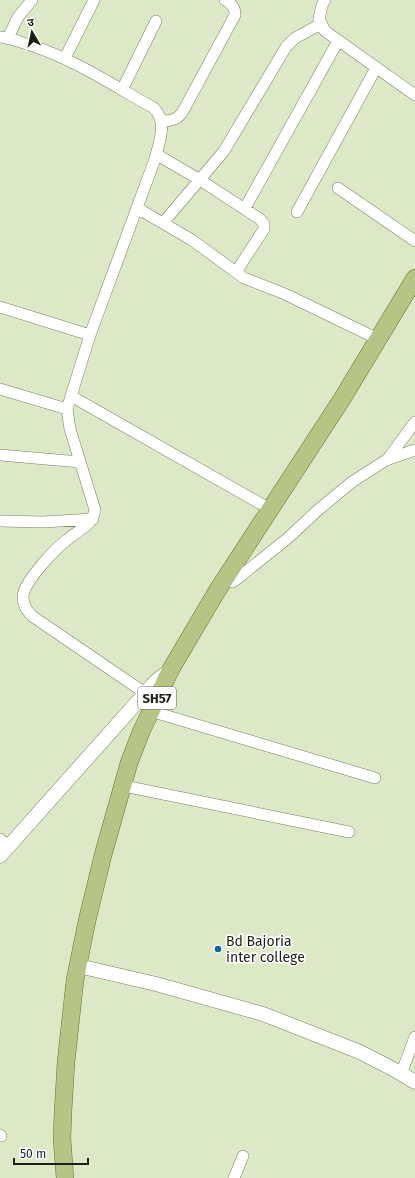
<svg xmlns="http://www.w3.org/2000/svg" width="415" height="1178" font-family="'Fira Sans','Noto Sans Devanagari',sans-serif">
  <rect width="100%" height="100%" fill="#dde8c7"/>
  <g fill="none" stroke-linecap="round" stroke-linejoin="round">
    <g stroke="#778063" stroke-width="12">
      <path id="minor" d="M 325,0 L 322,5 L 319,19 L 325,31 L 415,95
        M 0,37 C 10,38 20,42 30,45 C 74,59 114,86 154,108 C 168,123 159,142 155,159 L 90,335 L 67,409 L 70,429 L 95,510 C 92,526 80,529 68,539 C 56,548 23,582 23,597 C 23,606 27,610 32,616 L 145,693
        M 8,38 L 18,17 L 32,0
        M 65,58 L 94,0
        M 122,90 L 156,21
        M 161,121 C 171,121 176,120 182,113 L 235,15 C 235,7 232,4 225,0
        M 156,154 L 200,180 L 260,219 L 264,224 L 264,229 L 236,272
        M 338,188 L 415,241
        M 137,208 L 192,240 L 244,278 L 285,294 L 378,339
        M 245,208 L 338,41
        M 297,212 L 376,68
        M 163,223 L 224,151 L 286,47 L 295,38 L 321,24
        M 0,307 L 90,335
        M 0,389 L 67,409
        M 71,396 L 270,509
        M 0,455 L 80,462
        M 387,460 L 415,422
        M 0,521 L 43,522 L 93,519
        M 233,582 L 288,538 L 318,510 L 352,482 L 386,460 L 415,450
        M 157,713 L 375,778
        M 129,787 L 349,832
        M 0,839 L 9,846
        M 401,1074 L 415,1037
        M 0,1135 L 1,1136
        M 234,1178 L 243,1156"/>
    </g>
    <g stroke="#778063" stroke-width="15">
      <path id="tertiary" d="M 0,856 L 156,681 L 169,671
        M 87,968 L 156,984 L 263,1014 L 360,1052 L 393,1069 L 415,1082"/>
    </g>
    <g stroke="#607329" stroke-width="18">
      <path id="primary" d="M 65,1178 L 62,1139 L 63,1112 L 66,1062 L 75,980 L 87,921 L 103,855 L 129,763 L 141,732 L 171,669 L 217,591 L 342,399 L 415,278"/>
    </g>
    <use href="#minor" stroke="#fff" stroke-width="11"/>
    <use href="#tertiary" stroke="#fff" stroke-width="14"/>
    <use href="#primary" stroke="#b6c585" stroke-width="17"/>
  </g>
  <circle fill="#0d62b0" stroke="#fff" stroke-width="1.5" cx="218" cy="949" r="4"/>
  <g text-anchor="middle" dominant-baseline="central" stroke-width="3.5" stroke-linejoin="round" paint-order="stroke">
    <rect fill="#fff" stroke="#60635a" stroke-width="1" x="138" y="687" width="38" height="22" rx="3"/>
    <g font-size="13" font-weight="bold" fill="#1c2014">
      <text x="157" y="698">SH57</text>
    </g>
    <g font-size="14" fill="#1c2014" stroke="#fff" text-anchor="start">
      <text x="226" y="941">Bd Bajoria<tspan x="226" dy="16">inter college</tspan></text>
    </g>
  </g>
  <g transform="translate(32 32) rotate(351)" stroke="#ffffff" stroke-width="3" paint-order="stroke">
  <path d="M0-3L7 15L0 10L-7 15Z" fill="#1c2014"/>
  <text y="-6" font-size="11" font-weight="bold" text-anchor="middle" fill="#1c2014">उ</text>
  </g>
  <path d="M14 1158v6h74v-6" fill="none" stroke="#1c2014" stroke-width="2"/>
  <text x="20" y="1158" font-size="12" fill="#1c2014" stroke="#ffffff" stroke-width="3" paint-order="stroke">50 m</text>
</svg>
